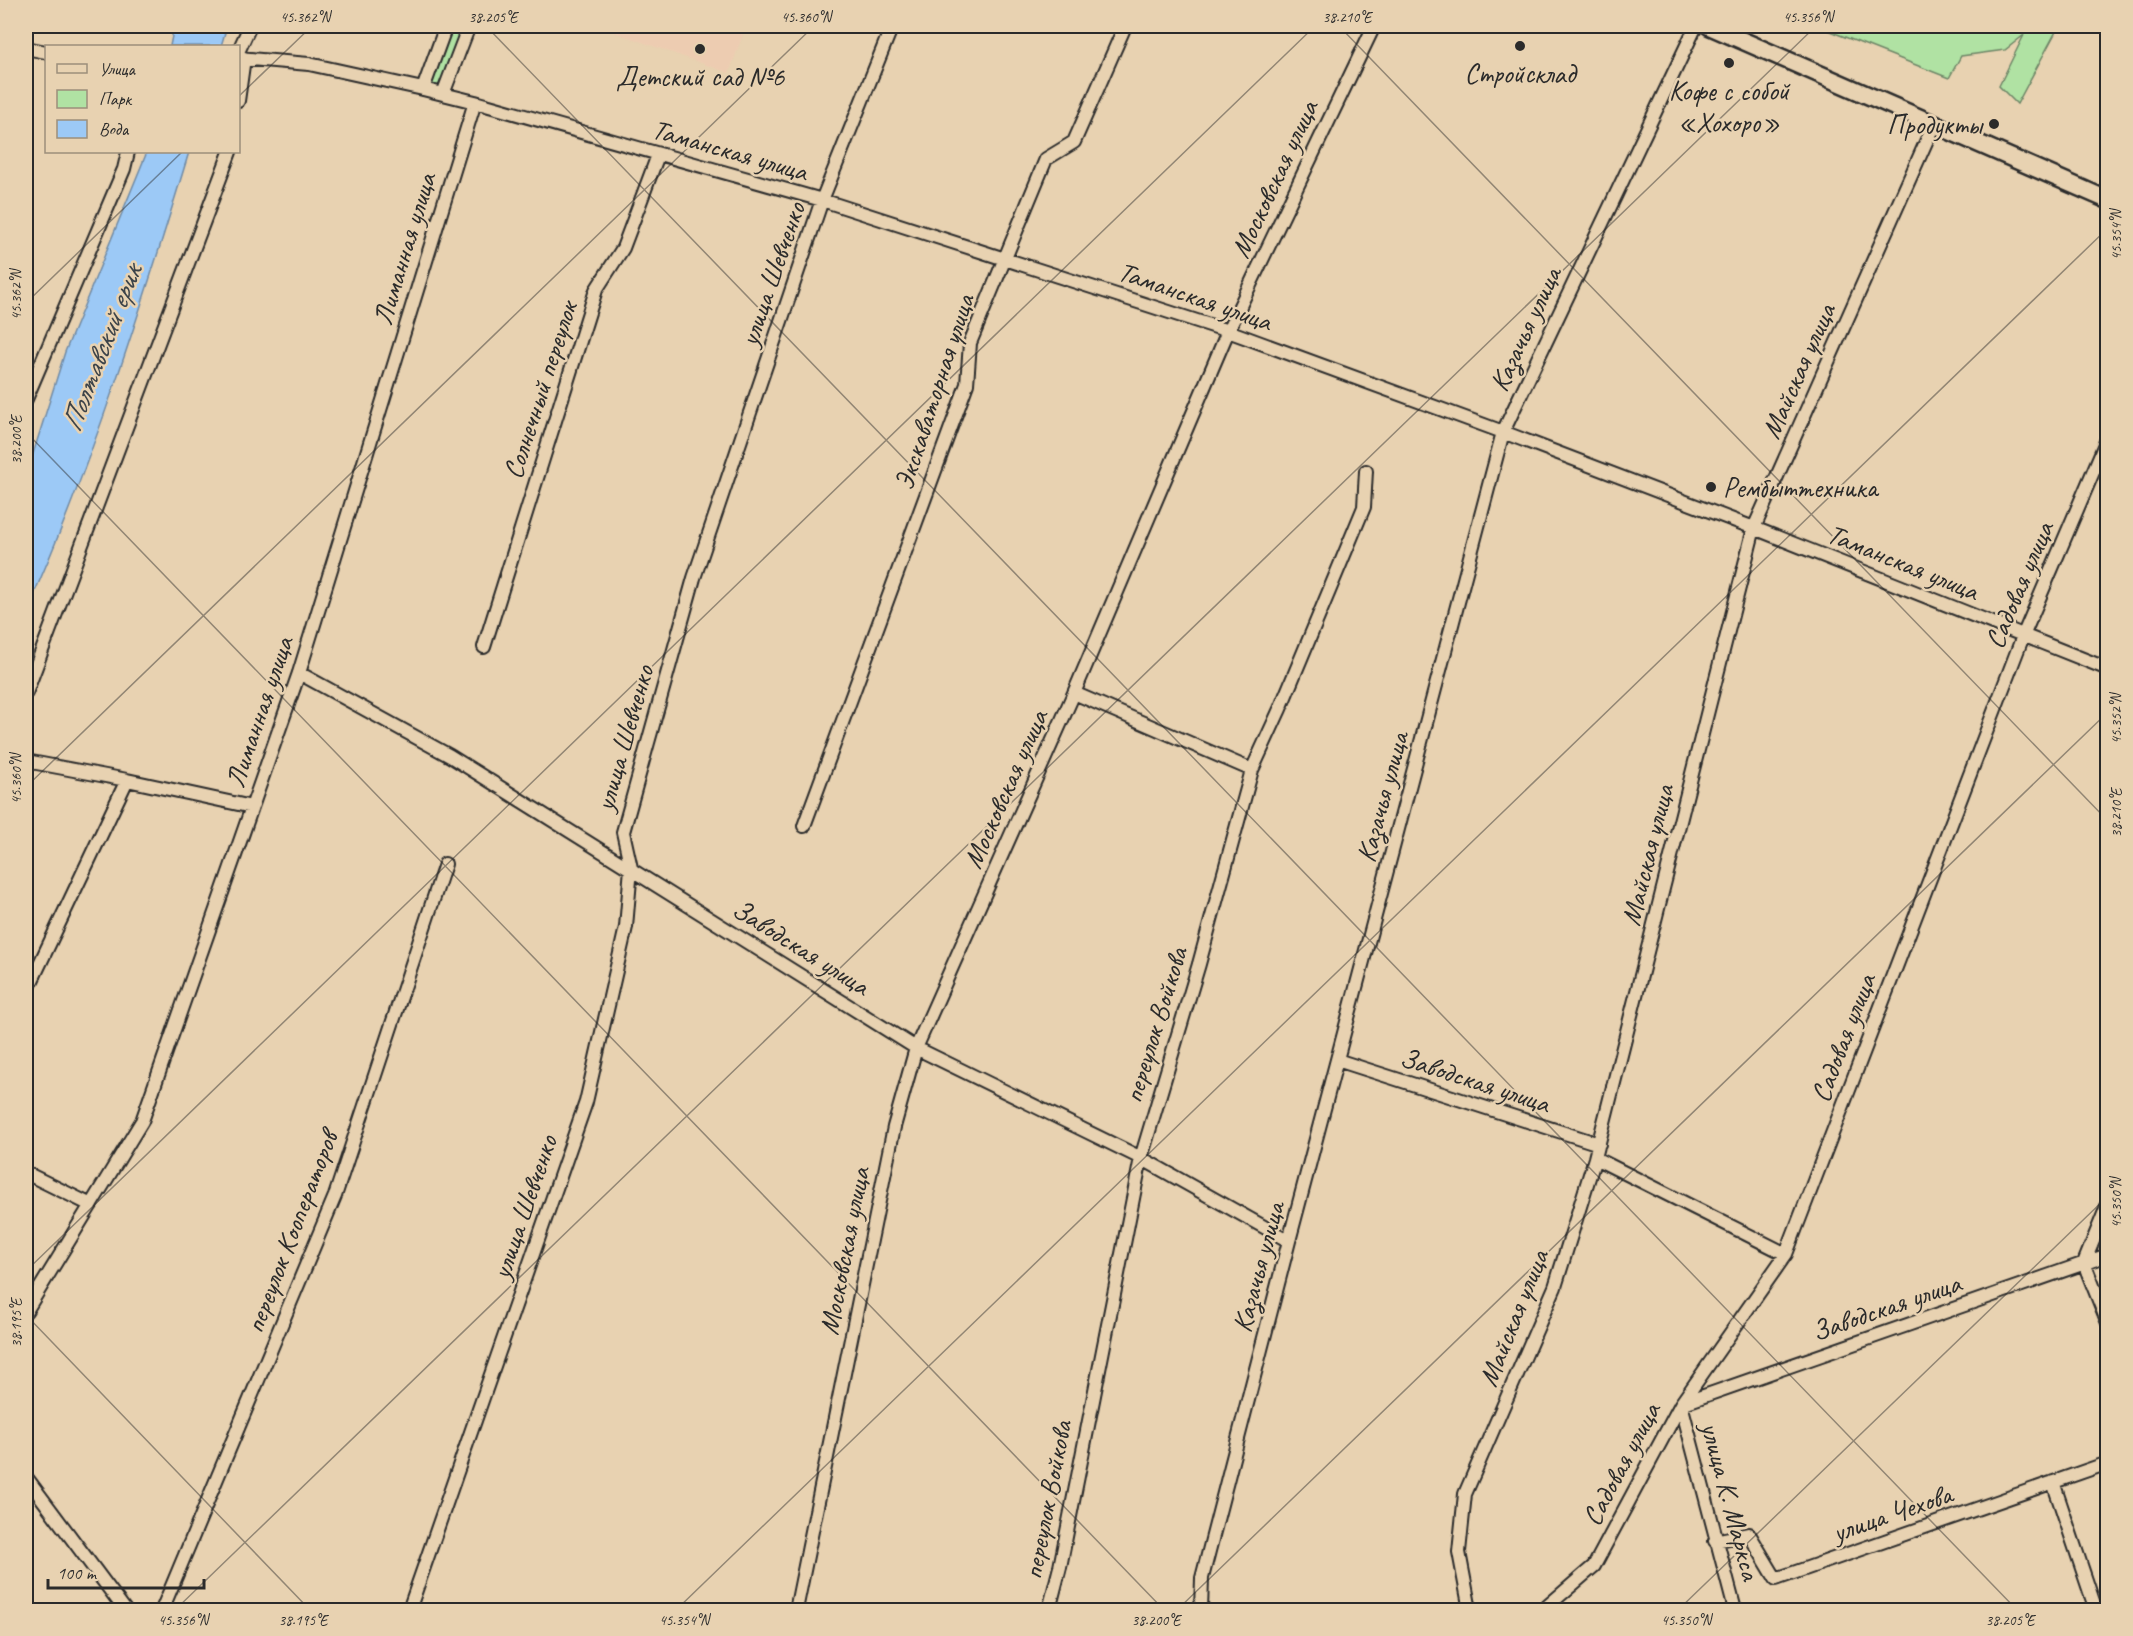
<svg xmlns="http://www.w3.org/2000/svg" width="2133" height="1636" font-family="Caveat,sans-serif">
  <rect width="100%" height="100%" fill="#e8d2b1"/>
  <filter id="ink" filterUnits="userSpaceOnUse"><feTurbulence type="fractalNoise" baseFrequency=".0167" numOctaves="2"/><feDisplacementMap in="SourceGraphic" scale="12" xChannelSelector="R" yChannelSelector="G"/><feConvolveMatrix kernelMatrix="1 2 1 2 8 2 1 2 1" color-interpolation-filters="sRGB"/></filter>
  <g filter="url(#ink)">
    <path fill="#edccb1" d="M 597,26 L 746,26 L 729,73 Z"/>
    <path fill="#b0e2a3" stroke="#6e8667" stroke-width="1.5" d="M 448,26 L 467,26 L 441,91 L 426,87 Z
      M 1817,26 L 2059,26 L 2017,104 L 1999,86 L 2024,35 L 2005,50 L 1961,56 L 1949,78 Z"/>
    <path fill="#9cc9f6" stroke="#6f8aa5" stroke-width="1.5" d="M 174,26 L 227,26 L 221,46 L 170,46 Z
      M 147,152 L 189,152 C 142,307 92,464 26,612 L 26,476 L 65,352 Z"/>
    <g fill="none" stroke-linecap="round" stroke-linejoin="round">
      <g stroke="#2b2b2b" stroke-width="16">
        <path id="street" d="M 26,48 L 46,52
          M 238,52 L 250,26
          M 238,58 L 309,64 L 423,89 L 475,102 L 822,200 L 1228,331 L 1503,432 L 1754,528 L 2108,669
          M 423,89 L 446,26
          M 443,94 L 469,26
          M 238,101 L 244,58
          M 26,399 L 124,169 L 128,152
          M 484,647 L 596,290 L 623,248 L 658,155
          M 299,673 L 450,756 L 916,1048 L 1141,1158 L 1289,1241
          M 26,693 L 230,152
          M 1074,693 L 1252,770
          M 26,761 L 127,780 L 252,807
          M 804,826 L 967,384 L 970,343 L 1046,159 L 1074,142 L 1125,26
          M 26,993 L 127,780
          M 1337,1060 L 1599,1144
          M 1595,1158 L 1786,1254
          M 26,1173 L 91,1205
          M 2108,1204 L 2084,1263 L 2108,1323
          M 26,1311 L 142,1121 L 299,673 L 475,102
          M 26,1477 L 125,1610
          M 2053,1482 L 2096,1610
          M 1715,1541 L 1749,1534 L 1776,1579 L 2108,1463
          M 162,1610 L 335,1196 L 445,864
          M 409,1610 L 586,1102 L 626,927 L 631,868 L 623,832 L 694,578 L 822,200 L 892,26
          M 796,1610 L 894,1127 L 916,1048 L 1074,693 L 1228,331 L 1374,26
          M 1049,1610 L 1060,1567 L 1141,1158 L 1199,964 L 1252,770 L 1280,709 L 1364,507 L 1366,471
          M 1201,1610 L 1202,1578 L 1289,1241 L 1503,432 L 1696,26
          M 1470,1610 L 1459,1552 L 1465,1494 L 1555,1287 L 1595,1158 L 1754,528 L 1934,124
          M 1543,1610 L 1594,1566 L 1681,1404 L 1786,1254 L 2023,636 L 2108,437
          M 1735,1610 L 1681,1404 L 2108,1255"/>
      </g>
      <g stroke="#2b2b2b" stroke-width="21">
        <path id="secondary" d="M 1709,26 L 2108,200"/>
      </g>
      <use href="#street" stroke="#e8d2b1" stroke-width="12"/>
      <use href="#secondary" stroke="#e8d2b1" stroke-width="16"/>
    </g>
  </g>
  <path fill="none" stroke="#2b2b2b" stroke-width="1.5" stroke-opacity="0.45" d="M 486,26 L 2017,1610M 1339,26 L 2108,821M 238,97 L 312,26M 26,303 L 182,152M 26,432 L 1164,1610M 26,787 L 814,26M 26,1271 L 1315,26M 26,1315 L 310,1610M 175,1610 L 1816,26M 676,1610 L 2108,228M 1177,1610 L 2108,712M 1678,1610 L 2108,1196"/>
  <g fill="#2b2b2b" stroke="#e8d2b1" stroke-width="2">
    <circle cx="1520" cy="46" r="6"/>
    <circle cx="700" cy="49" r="6"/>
    <circle cx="1729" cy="63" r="6"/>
    <circle cx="1994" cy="124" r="6"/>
    <circle cx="1711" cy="487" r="6"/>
  </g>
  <g text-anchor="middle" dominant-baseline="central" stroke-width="5" stroke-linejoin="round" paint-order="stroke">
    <g font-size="28" fill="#2b2b2b" stroke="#e8d2b1">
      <text x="1520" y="73">Стройсклад</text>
      <text x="700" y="76">Детский сад №6</text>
      <text x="1729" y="90">Кофе с собой<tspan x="1729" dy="32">«Хохоро»</tspan></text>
      <text x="1982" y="124" text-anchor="end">Продукты</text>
      <text x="1723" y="487" text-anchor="start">Рембыттехника</text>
    </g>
    <g font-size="28" fill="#2b2b2b" stroke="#e8d2b1">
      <text transform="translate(730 150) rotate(16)">Таманская улица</text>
      <text transform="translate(1274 179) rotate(-65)">Московская улица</text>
      <text transform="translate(404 249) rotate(-73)">Лиманная улица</text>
      <text transform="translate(772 274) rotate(-71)">улица Шевченко</text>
      <text transform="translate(1195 296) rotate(19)">Таманская улица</text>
      <text transform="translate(1525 329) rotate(-65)">Казачья улица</text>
      <text transform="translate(1798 371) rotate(-66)">Майская улица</text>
      <text transform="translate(540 390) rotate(-72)">Солнечный переулок</text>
      <text transform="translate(934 392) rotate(-72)">Экскаваторная улица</text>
      <text transform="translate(1903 562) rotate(22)">Таманская улица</text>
      <text transform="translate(2019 585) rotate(-67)">Садовая улица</text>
      <text transform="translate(259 712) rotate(-71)">Лиманная улица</text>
      <text transform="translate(624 738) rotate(-74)">улица Шевченко</text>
      <text transform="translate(1005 789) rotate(-66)">Московская улица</text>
      <text transform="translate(1382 797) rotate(-75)">Казачья улица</text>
      <text transform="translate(1647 855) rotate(-76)">Майская улица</text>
      <text transform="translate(801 947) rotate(32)">Заводская улица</text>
      <text transform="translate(1155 1025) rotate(-73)">переулок Войкова</text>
      <text transform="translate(1843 1038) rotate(-69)">Садовая улица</text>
      <text transform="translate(1475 1080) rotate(18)">Заводская улица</text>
      <text transform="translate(524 1207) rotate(-71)">улица Шевченко</text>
      <text transform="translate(291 1232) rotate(-69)">переулок Кооператоров</text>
      <text transform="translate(844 1251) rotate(-79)">Московская улица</text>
      <text transform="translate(1258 1267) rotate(-75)">Казачья улица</text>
      <text transform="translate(1886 1307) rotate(-19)">Заводская улица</text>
      <text transform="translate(1513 1318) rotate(-68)">Майская улица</text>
      <text transform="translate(1621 1464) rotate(-62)">Садовая улица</text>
      <text transform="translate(1047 1500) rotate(-79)">переулок Войкова</text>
      <text transform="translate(1731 1501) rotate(75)">улица К. Маркса</text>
      <text transform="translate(1892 1513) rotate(-19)">улица Чехова</text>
    </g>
    <g font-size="30" font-style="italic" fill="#3c4349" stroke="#e8d2b1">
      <text transform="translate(101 348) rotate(-69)">Полтавский ерик</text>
    </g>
  </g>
  <rect width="2133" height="1636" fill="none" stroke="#e8d2b1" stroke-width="66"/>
  <rect x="45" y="45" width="195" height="108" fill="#e8d2b1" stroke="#9c8f7b" stroke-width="1.5"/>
  <rect x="57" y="64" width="30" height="9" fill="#e8d2b1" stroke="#9c8f7b" stroke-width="1.5"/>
  <text x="99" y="75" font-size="18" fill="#2b2b2b">Улица</text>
  <rect x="57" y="90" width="30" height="18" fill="#b0e2a3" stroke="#9c8f7b" stroke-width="1.5"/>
  <text x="99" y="105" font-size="18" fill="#2b2b2b">Парк</text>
  <rect x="57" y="120" width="30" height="18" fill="#9cc9f6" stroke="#9c8f7b" stroke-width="1.5"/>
  <text x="99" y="135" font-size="18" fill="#2b2b2b">Вода</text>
  <path d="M48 1579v9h156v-9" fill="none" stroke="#2b2b2b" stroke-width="3"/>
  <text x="57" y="1579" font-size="18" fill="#2b2b2b" stroke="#e8d2b1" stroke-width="4.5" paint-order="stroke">100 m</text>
  <rect x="33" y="33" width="2067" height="1570" fill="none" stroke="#2b2b2b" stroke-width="2"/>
  <g font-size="15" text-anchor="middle" fill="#2b2b2b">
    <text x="305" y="22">45.362°N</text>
    <text x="493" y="22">38.205°E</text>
    <text x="806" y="22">45.360°N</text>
    <text x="1347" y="22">38.210°E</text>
    <text x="1808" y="22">45.356°N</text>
    <text transform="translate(2116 235) rotate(-90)" y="5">45.354°N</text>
    <text transform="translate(16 295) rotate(-90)" y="5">45.362°N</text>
    <text transform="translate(16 440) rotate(-90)" y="5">38.200°E</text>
    <text transform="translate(2116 719) rotate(-90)" y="5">45.352°N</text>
    <text transform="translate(16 779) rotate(-90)" y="5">45.360°N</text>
    <text transform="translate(2116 813) rotate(-90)" y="5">38.210°E</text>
    <text transform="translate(2116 1203) rotate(-90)" y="5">45.350°N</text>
    <text transform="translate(16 1323) rotate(-90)" y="5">38.195°E</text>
    <text x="183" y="1625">45.356°N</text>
    <text x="303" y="1625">38.195°E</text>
    <text x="684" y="1625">45.354°N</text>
    <text x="1156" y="1625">38.200°E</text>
    <text x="1686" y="1625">45.350°N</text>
    <text x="2010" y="1625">38.205°E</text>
  </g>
</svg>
